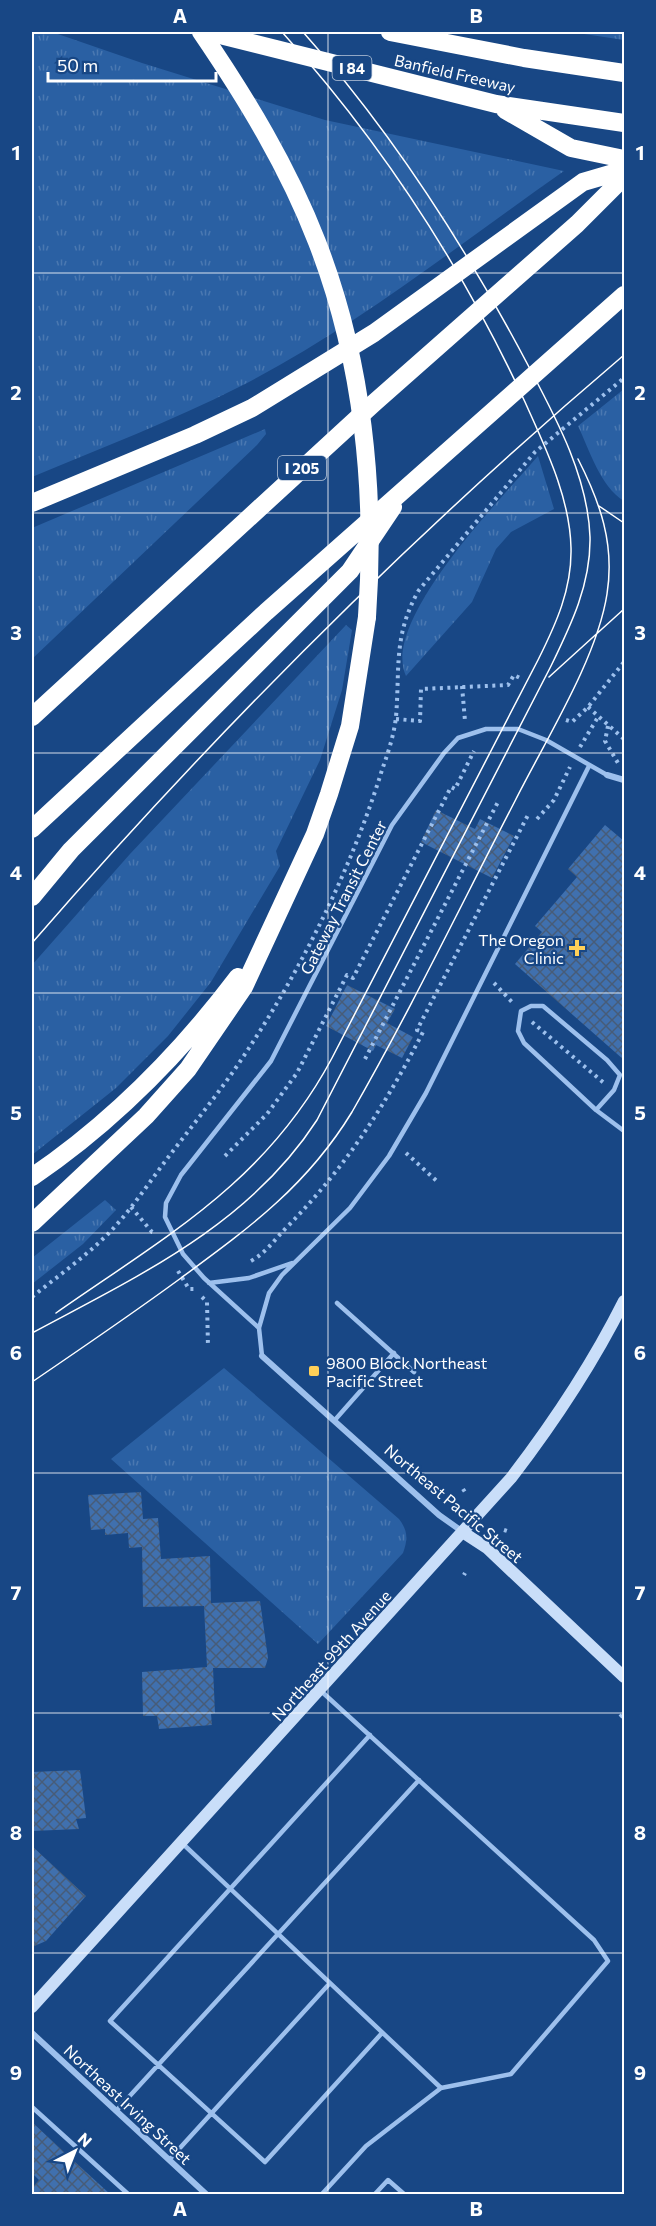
<svg xmlns="http://www.w3.org/2000/svg" width="656" height="2226" font-family="Commissioner,sans-serif">
  <defs>
    <pattern id="grass-tufts" width="24" height="20" patternUnits="userSpaceOnUse" patternTransform="scale(1.5)"><rect width="24" height="20" fill="#2a60a3"/><path d="M3 7l-1-3M5 7V3M7 7l1-3M15 17l-1-3M17 17v-4M19 17l1-3" fill="none" stroke="#4a78b1"/></pattern>
    <pattern id="building-cross-hatch" width="8" height="8" patternUnits="userSpaceOnUse" patternTransform="scale(1.5)"><rect width="8" height="8" fill="#4070ae"/><path d="M0 0l8 8M0 8l8-8" fill="none" stroke="#475c78"/></pattern>
  </defs>
  <rect width="100%" height="100%" fill="#184785"/>
  <path fill="url(#grass-tufts)" d="M 32,32 L 52,32 L 142,63 L 325,120 L 564,171 C 458,245 355,328 239,387 C 172,421 101,448 32,477 Z
    M 571,32 L 624,32 L 624,40 Z
    M 624,389 L 624,501 C 600,486 590,451 578,426 Z
    M 265,429 L 266,434 L 257,445 L 32,659 L 32,528 Z
    M 538,456 L 554,509 L 511,532 L 496,549 L 472,602 L 406,676 C 380,621 503,497 538,456 Z
    M 346,625 L 352,630 L 342,690 L 320,760 L 276,851 L 280,866 L 211,982 L 168,1036 L 116,1088 L 32,1155 L 32,965 L 130,854 Z
    M 105,1200 L 116,1210 L 83,1244 L 32,1284 L 32,1258 Z
    M 224,1368 L 399,1519 C 408,1531 408,1539 403,1553 L 318,1644 L 111,1459 Z"/>
  <path fill="url(#building-cross-hatch)" d="M 436,810 L 475,829 L 480,819 L 514,836 L 492,878 L 421,842 Z
    M 605,825 L 624,841 L 624,1060 L 515,964 L 542,932 L 535,926 L 577,877 L 568,869 Z
    M 347,985 L 395,1009 L 387,1023 L 413,1037 L 402,1058 L 376,1045 L 373,1051 L 326,1026 Z
    M 141,1492 L 143,1519 L 158,1518 L 161,1559 L 210,1556 L 211,1603 L 260,1601 L 268,1658 L 265,1668 L 213,1668 L 215,1713 L 211,1714 L 212,1725 L 159,1729 L 157,1716 L 143,1716 L 142,1672 L 207,1667 L 204,1606 L 143,1607 L 142,1547 L 129,1548 L 128,1533 L 105,1535 L 105,1529 L 91,1530 L 88,1495 Z
    M 80,1770 L 86,1818 L 76,1819 L 79,1829 L 32,1831 L 32,1772 Z
    M 32,1846 L 86,1896 L 46,1941 L 32,1947 Z
    M 32,2122 L 63,2151 L 110,2194 L 32,2194 L 32,2188 L 39,2180 L 32,2173 Z"/>
  <g fill="none" stroke-linecap="round" stroke-linejoin="round">
    <path stroke="#9dc0ed" stroke-width="4" stroke-dasharray="3 4.5" stroke-linecap="butt" d="M 462,686 L 465,721
      M 588,707 L 624,739
      M 396,719 L 420,721 L 421,689 L 508,685 L 514,675 L 520,678
      M 566,720 L 572,722 L 588,707 L 624,662
      M 608,726 L 605,741 L 618,763
      M 580,747 L 598,717
      M 537,819 L 554,800 L 570,767
      M 494,983 L 512,1002
      M 532,1022 L 604,1083
      M 365,1059 L 499,800
      M 406,1153 L 439,1183
      M 225,1156 L 267,1114 L 297,1073 L 347,975 L 353,978 L 451,787 L 455,789 L 474,751
      M 131,1207 L 152,1232 L 156,1233
      M 251,1261 C 267,1252 274,1240 287,1227 C 345,1168 385,1106 423,1032 L 417,1030 L 528,815
      M 178,1271 L 189,1289 L 195,1289
      M 32,1297 C 58,1276 85,1257 109,1233 C 133,1208 152,1178 173,1151 C 199,1117 226,1084 249,1048 C 304,964 352,867 382,770 C 388,753 394,735 396,717 C 400,668 393,635 419,590 L 535,452 L 624,378
      M 202,1297 L 207,1302 L 208,1347
      M 463,1489 L 465,1492
      M 504,1530 L 507,1531
      M 464,1575 L 465,1573
      M 620,1717 L 623,1714"/>
    <path stroke="#9dc0ed" stroke-width="4.5" d="M 596,1110 L 614,1090 L 620,1075 L 607,1060 L 543,1006 L 531,1006 L 521,1011 L 518,1031 L 524,1043 L 596,1110 L 624,1131
      M 209,1283 L 249,1278 L 292,1263
      M 337,1303 L 414,1372
      M 259,1328 L 204,1278 L 183,1254 L 165,1217 L 166,1203 L 181,1175 L 271,1061 L 392,825 L 444,753 L 458,738 L 486,729 L 518,729 L 546,740 L 607,775
      M 262,1356 L 259,1328 L 269,1293 L 282,1275 L 350,1208 L 389,1156 L 426,1093 L 589,766
      M 334,1421 L 394,1353
      M 370,1735 L 110,2021 L 265,2162 L 382,2033
      M 182,1843 L 441,2088 L 511,2074 L 608,1961 L 594,1940 L 321,1691
      M 32,2107 L 128,2194
      M 116,2111 L 419,1780
      M 169,2160 L 330,1983
      M 322,2194 L 366,2146 L 441,2088
      M 375,2194 L 388,2180 L 404,2194"/>
    <path stroke="#9dc0ed" stroke-width="6" d="M 607,775 L 624,780
      M 262,1356 L 439,1515 L 463,1532
      M 32,2033 L 206,2194"/>
    <path stroke="#c9def9" stroke-width="12" d="M 464,1533 L 487,1548 L 624,1677
      M 32,2007 L 511,1478 C 554,1422 592,1365 624,1301"/>
    <path stroke="#fff" stroke-width="18" d="M 208,32 L 496,104 L 624,123
      M 390,32 L 524,58 L 624,73
      M 505,110 L 571,148 L 624,159
      M 32,503 L 195,435 L 252,408 L 374,333 L 583,182 L 624,170
      M 32,717 L 374,403 L 577,224 L 624,177
      M 32,829 L 266,612 L 624,295
      M 32,897 L 71,850 L 350,571 L 393,507
      M 32,1177 C 113,1122 179,1055 238,977
      M 32,1223 L 146,1116 L 188,1069 L 244,987 L 315,834 L 329,794 L 350,726 L 367,617"/>
    <path stroke="#fff" stroke-width="1.5" d="M 599,506 L 624,523
      M 549,677 L 624,609
      M 32,943 C 215,732 411,536 624,355
      M 56,1313 C 166,1236 266,1182 332,1058 L 538,660 C 556,624 572,589 571,548 C 570,497 545,447 525,402 C 462,266 382,143 282,32
      M 32,1333 C 138,1276 249,1225 317,1120 L 551,666 C 571,625 591,584 590,537 C 588,477 556,418 529,367 C 466,247 393,133 303,32
      M 32,1382 C 82,1348 132,1314 181,1278 C 249,1228 307,1186 352,1112 C 410,1011 461,905 515,801 C 545,741 597,659 607,594 C 615,544 600,502 578,459"/>
    <path stroke="#fff" stroke-width="18" d="M 201,32 C 246,98 288,167 317,242 C 363,360 376,491 367,617"/>
  </g>
  <path fill="none" stroke="#fff" stroke-width="1.5" stroke-opacity="0.55" d="M 328,32 L 328,2194M 32,273 L 624,273M 32,513 L 624,513M 32,753 L 624,753M 32,993 L 624,993M 32,1233 L 624,1233M 32,1473 L 624,1473M 32,1713 L 624,1713M 32,1953 L 624,1953"/>
  <g fill="#ffd058" stroke="#184785" stroke-width="2">
    <path d="M574 939h6v6h6v6h-6v6h-6v-6h-6v-6h6z"/>
    <rect x="308" y="1365" width="12" height="12" rx="3"/>
  </g>
  <g text-anchor="middle" dominant-baseline="central" stroke-width="4.5" stroke-linejoin="round" paint-order="stroke">
    <g fill="#184785" stroke="#bac8da" stroke-width="1.5">
      <rect x="332.5" y="56" width="39" height="24" rx="4.5"/>
      <rect x="278" y="456" width="48" height="24" rx="4.5"/>
    </g>
    <g font-size="15" font-weight="bold" fill="#fff">
      <text x="352" y="68">I 84</text>
      <text x="302" y="468">I 205</text>
    </g>
    <g font-size="16" fill="#fff" stroke="#184785">
      <text transform="translate(455 73) rotate(13)">Banfield Freeway</text>
      <text transform="translate(343 897) rotate(-63)">Gateway Transit Center</text>
      <text transform="translate(454 1503) rotate(40)">Northeast Pacific Street</text>
      <text transform="translate(331 1655) rotate(-48)">Northeast 99th Avenue</text>
      <text transform="translate(128 2104) rotate(43)">Northeast Irving Street</text>
    </g>
    <g font-size="16" fill="#fff" stroke="#184785" text-anchor="end">
      <text x="564" y="939">The Oregon<tspan x="564" dy="18">Clinic</tspan></text>
      <text x="326" y="1362" text-anchor="start">9800 Block Northeast<tspan x="326" dy="18">Pacific Street</tspan></text>
    </g>
  </g>
  <rect width="656" height="2226" fill="none" stroke="#184785" stroke-width="66"/>
  <g transform="translate(75 2151) rotate(42)" stroke="#184785" stroke-width="4.5" paint-order="stroke">
  <path d="M0-4.5L10 22L0 15L-10 22Z" fill="#ffffff"/>
  <text y="-9" font-size="16" font-weight="bold" text-anchor="middle" fill="#ffffff">N</text>
  </g>
  <path d="M48 72v9h168v-9" fill="none" stroke="#ffffff" stroke-width="3"/>
  <text x="57" y="72" font-size="18" fill="#ffffff" stroke="#184785" stroke-width="4.5" paint-order="stroke">50 m</text>
  <rect x="33" y="33" width="590" height="2160" fill="none" stroke="#fff" stroke-width="2"/>
  <g font-size="20" text-anchor="middle" font-weight="bold" fill="#fff">
    <text x="180" y="23">A</text>
    <text x="476" y="23">B</text>
    <text x="16" y="160">1</text>
    <text x="640" y="160">1</text>
    <text x="16" y="400">2</text>
    <text x="640" y="400">2</text>
    <text x="16" y="640">3</text>
    <text x="640" y="640">3</text>
    <text x="16" y="880">4</text>
    <text x="640" y="880">4</text>
    <text x="16" y="1120">5</text>
    <text x="640" y="1120">5</text>
    <text x="16" y="1360">6</text>
    <text x="640" y="1360">6</text>
    <text x="16" y="1600">7</text>
    <text x="640" y="1600">7</text>
    <text x="16" y="1840">8</text>
    <text x="640" y="1840">8</text>
    <text x="16" y="2080">9</text>
    <text x="640" y="2080">9</text>
    <text x="180" y="2216">A</text>
    <text x="476" y="2216">B</text>
  </g>
</svg>
